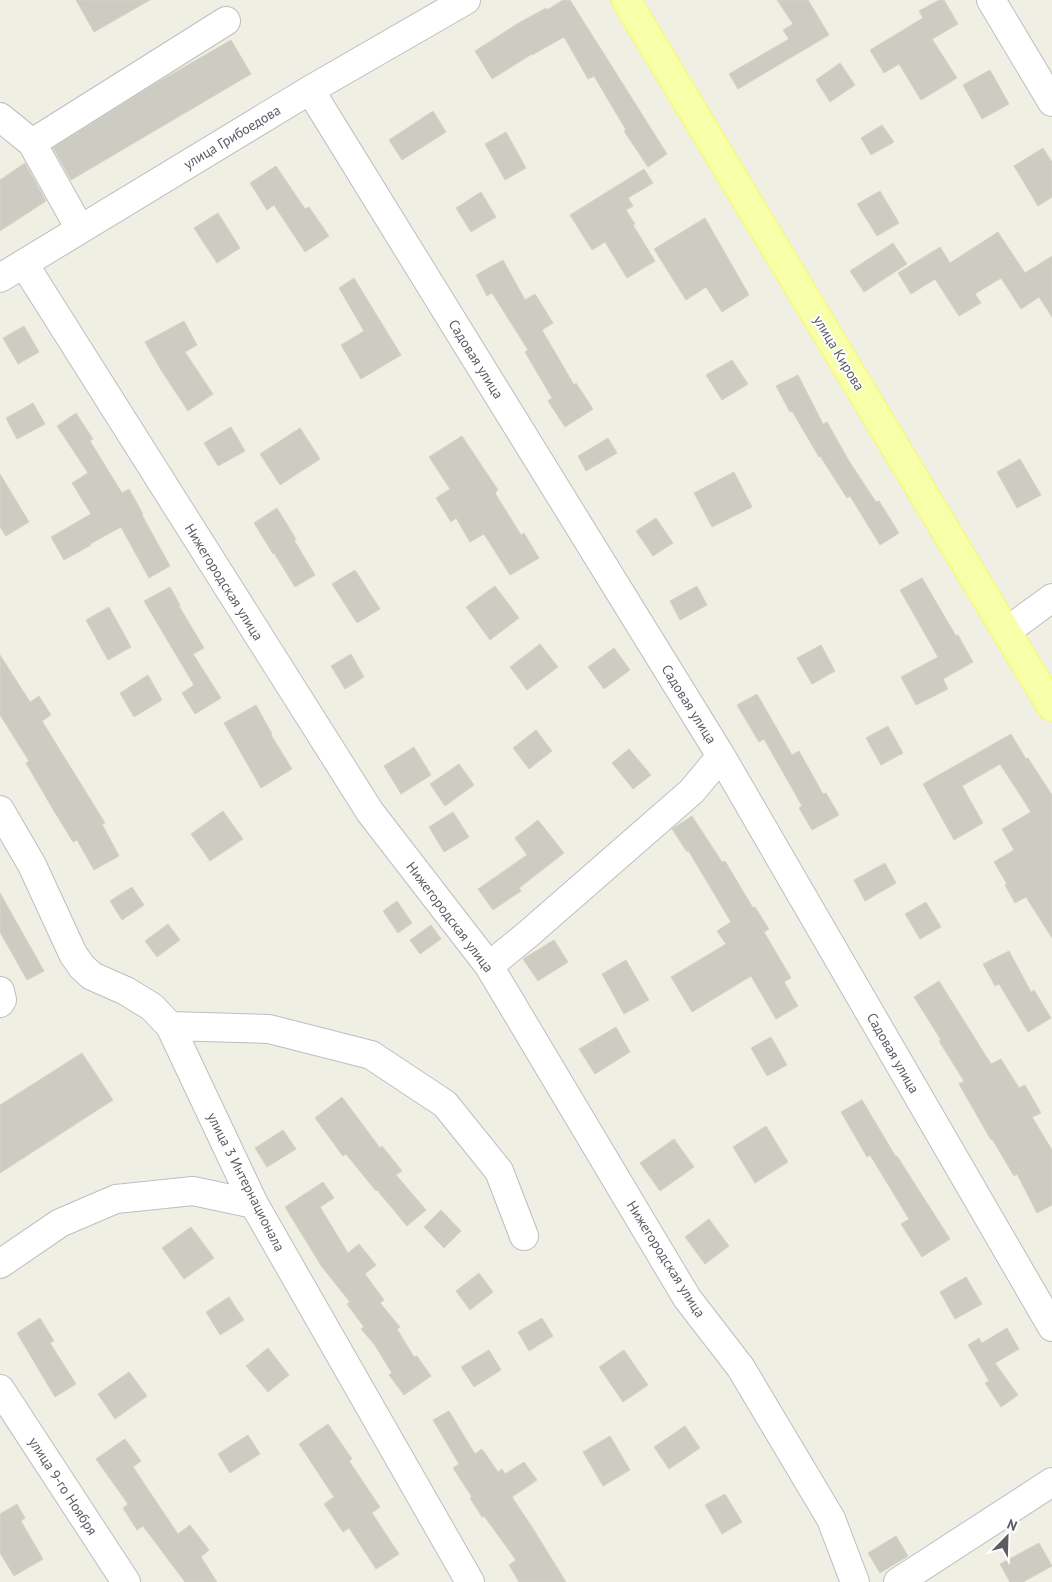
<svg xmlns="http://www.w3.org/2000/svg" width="1052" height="1582" font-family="'PT Sans',sans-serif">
  <rect width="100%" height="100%" fill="#efefe3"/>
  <path fill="#cdccc2" stroke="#d5d3c0" d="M 76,0 L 150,0 L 94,32 Z
    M 563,0 L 570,0 L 667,154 L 648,167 L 624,131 L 626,130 L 594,76 L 588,79 L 564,37 L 532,55 L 532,54 L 492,79 L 475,51 L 517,24 L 546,8 L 547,10 Z
    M 777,0 L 808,0 L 829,35 L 738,89 L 729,74 L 789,39 L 783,30 L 793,24 Z
    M 939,0 L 944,0 L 958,24 L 932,39 L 957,78 L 921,100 L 899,64 L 884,73 L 870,50 L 923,18 L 919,11 Z
    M 231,40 L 251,74 L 71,180 L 53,148 L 148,88 Z
    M 840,63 L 855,85 L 830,102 L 816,80 Z
    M 990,70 L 1009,104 L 982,119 L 963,85 Z
    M 433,111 L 446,132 L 402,160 L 389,140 Z
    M 882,125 L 894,142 L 871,155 L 861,138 Z
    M 506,132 L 526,168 L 505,180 L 485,144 Z
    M 1043,148 L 1052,162 L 1052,197 L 1038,206 L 1014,166 Z
    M 25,163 L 46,201 L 0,231 L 0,180 Z
    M 276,166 L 305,209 L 309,207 L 329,236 L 305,252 L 274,205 L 267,210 L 250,183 Z
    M 644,169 L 653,183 L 628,198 L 633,206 L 626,210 L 635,224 L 633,225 L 655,261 L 627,278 L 605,242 L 592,250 L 570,215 Z
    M 880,191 L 899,223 L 877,236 L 857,204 Z
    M 481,192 L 496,217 L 471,232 L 456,208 Z
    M 218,213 L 240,248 L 217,263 L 194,228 Z
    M 705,218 L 749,295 L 722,312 L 706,287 L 686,300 L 654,249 Z
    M 998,232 L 1025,273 L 1052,256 L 1052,317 L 1039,297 L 1021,309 L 1001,278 L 975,294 L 981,303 L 959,316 L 935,279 L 911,294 L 898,273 L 940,247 L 950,263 Z
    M 893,243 L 907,264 L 864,292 L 850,271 Z
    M 503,260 L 525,300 L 535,294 L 553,323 L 542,330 L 574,385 L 576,383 L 593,409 L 565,427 L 548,401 L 552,398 L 525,352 L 528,350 L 492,293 L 487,296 L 476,275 Z
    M 354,278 L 401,355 L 361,379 L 341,345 L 364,331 L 339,288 Z
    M 184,321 L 197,345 L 185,352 L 213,394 L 188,411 L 161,370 L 145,342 Z
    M 24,326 L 39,352 L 18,364 L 3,338 Z
    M 732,360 L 748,384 L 722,400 L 706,375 Z
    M 798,375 L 823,424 L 827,422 L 849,461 L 876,502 L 879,501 L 899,533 L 880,545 L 850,496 L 847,498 L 820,456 L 819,457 L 792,411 L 790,412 L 776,386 Z
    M 33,403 L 45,424 L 17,439 L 6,418 Z
    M 76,413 L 93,439 L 90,441 L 122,493 L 129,489 L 143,514 L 142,515 L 170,566 L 149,578 L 121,527 L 90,544 L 91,545 L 64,560 L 51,537 L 91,514 L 72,483 L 88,473 L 57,426 Z
    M 231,427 L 245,451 L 218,466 L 204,443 Z
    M 300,428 L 320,459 L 280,485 L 260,454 Z
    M 462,436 L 498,490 L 495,493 L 521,535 L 524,533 L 539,558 L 510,575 L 484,534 L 470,542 L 456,518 L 451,522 L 436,498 L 450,489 L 429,457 Z
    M 608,438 L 617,453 L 586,471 L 578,456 Z
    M 1020,459 L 1041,495 L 1017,508 L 997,472 Z
    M 734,472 L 752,507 L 712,527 L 694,493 Z
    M 0,474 L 29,522 L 6,536 L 0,527 Z
    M 277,508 L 296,539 L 294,540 L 315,575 L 295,587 L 274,553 L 273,554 L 254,523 Z
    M 656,518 L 673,543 L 653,556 L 636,531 Z
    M 355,570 L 380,609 L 357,623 L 332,584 Z
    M 922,578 L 956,636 L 958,635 L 973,662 L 943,679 L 948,689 L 916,705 L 901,677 L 938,657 L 900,590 Z
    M 495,586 L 519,618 L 490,640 L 466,607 Z
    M 697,586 L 707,605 L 680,620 L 670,601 Z
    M 170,587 L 180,605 L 179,606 L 204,648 L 193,654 L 221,698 L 195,714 L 182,693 L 194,685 L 144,601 Z
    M 109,607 L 131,647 L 108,660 L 86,620 Z
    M 540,644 L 558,667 L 527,690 L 510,667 Z
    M 821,645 L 835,671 L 812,684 L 797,658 Z
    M 614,648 L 630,670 L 604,689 L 588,667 Z
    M 351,654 L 364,677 L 345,689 L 331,666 Z
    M 0,655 L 30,702 L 39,696 L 51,715 L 42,721 L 105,823 L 102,824 L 119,856 L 94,870 L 77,840 L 73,842 L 54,811 L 26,763 L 29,761 L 0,715 Z
    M 148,675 L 162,700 L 134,717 L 120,693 Z
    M 757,694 L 792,755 L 799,751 L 823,794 L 826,793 L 839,815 L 812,830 L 799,808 L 802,806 L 764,739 L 759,742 L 737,705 Z
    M 256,705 L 272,734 L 271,735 L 292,769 L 261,788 L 224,723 Z
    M 888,726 L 903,753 L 881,765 L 866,738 Z
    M 536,730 L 552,751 L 529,769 L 513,748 Z
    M 1011,734 L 1026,759 L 1028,758 L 1052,795 L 1052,938 L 1026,897 L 1015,903 L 1005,885 L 1007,884 L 994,862 L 1014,850 L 1002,829 L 1031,812 L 1000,764 L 962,786 L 983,823 L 954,840 L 923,784 Z
    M 414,747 L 431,775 L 401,794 L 384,766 Z
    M 629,749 L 651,775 L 633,789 L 612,763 Z
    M 459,764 L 474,785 L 445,806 L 430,784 Z
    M 223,811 L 243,839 L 210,861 L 191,834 Z
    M 453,812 L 469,837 L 444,852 L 429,827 Z
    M 692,816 L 722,862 L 725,861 L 753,908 L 755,907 L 769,929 L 764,932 L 791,978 L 784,982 L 798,1006 L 776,1019 L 751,976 L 692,1012 L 671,977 L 726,944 L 717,931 L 731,922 L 688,850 L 687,852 L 672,829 Z
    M 538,820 L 564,853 L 519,888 L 521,891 L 493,910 L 478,889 L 527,855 L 515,838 Z
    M 885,863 L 896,883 L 865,901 L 854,880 Z
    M 132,887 L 144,905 L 122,920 L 110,901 Z
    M 0,893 L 44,971 L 27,980 L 0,932 Z
    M 397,901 L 412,923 L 398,933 L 383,911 Z
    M 926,902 L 941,927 L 920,939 L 905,914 Z
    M 168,924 L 180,940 L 157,957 L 145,941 Z
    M 431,925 L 441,939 L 420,954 L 410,940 Z
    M 554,940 L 568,962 L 538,981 L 523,959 Z
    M 1009,951 L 1031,992 L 1034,990 L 1051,1018 L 1028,1032 L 999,984 L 995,986 L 983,964 Z
    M 626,960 L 649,1000 L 624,1014 L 602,974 Z
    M 939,981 L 991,1064 L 1001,1059 L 1019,1088 L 1025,1085 L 1041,1113 L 1032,1117 L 1052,1150 L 1052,1205 L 1037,1213 L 1017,1174 L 1014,1176 L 992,1139 L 991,1140 L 959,1084 L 964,1081 L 939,1041 L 941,1040 L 914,997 Z
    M 616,1027 L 630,1052 L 595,1074 L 579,1049 Z
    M 771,1037 L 787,1065 L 767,1076 L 751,1048 Z
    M 82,1053 L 113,1100 L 0,1173 L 0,1105 Z
    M 342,1097 L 380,1148 L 382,1146 L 402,1171 L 396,1175 L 426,1210 L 407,1226 L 377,1190 L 376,1191 L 346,1154 L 343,1156 L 315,1118 Z
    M 862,1100 L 896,1157 L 897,1156 L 950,1239 L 922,1257 L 901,1224 L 909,1219 L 870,1155 L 867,1157 L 841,1112 Z
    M 766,1126 L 788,1162 L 755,1183 L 733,1147 Z
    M 283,1130 L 296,1149 L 267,1167 L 255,1148 Z
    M 674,1139 L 694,1167 L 660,1191 L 640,1163 Z
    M 323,1182 L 334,1198 L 320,1207 L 348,1253 L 359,1244 L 376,1265 L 365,1274 L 384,1300 L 380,1303 L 400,1327 L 397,1329 L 414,1357 L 417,1356 L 431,1376 L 404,1395 L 389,1375 L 392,1373 L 374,1344 L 361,1329 L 364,1327 L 347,1304 L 350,1302 L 322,1267 L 285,1207 Z
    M 441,1210 L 461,1231 L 444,1248 L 424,1227 Z
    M 709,1219 L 729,1246 L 705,1264 L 685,1237 Z
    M 191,1227 L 214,1258 L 184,1279 L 162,1248 Z
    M 479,1273 L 493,1292 L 470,1310 L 456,1291 Z
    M 966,1277 L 982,1304 L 955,1319 L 940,1292 Z
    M 229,1297 L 244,1320 L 220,1335 L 206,1312 Z
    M 40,1318 L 54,1341 L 50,1343 L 76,1384 L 55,1397 L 17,1333 Z
    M 542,1318 L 553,1336 L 529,1351 L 518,1332 Z
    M 1007,1328 L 1019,1349 L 995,1363 L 1018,1395 L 1001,1407 L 985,1383 L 989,1381 L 968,1345 L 979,1338 L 982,1343 Z
    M 268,1348 L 289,1375 L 268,1392 L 246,1366 Z
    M 489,1350 L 501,1370 L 474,1387 L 461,1367 Z
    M 624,1350 L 648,1385 L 623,1402 L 599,1367 Z
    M 129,1372 L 147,1396 L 115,1419 L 98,1394 Z
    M 449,1411 L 475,1454 L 482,1449 L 498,1472 L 502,1469 L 505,1474 L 524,1462 L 537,1480 L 512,1497 L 532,1527 L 566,1582 L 519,1582 L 509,1565 L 516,1560 L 484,1516 L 482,1517 L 470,1498 L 472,1497 L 453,1468 L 459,1464 L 433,1420 Z
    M 328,1424 L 352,1459 L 349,1461 L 380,1507 L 372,1513 L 399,1554 L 376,1569 L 349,1528 L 343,1532 L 324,1504 L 334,1497 L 299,1444 Z
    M 685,1426 L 700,1448 L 669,1469 L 654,1447 Z
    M 248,1435 L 260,1454 L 230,1473 L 218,1454 Z
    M 610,1436 L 630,1470 L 603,1486 L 583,1452 Z
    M 125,1439 L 141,1461 L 133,1467 L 178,1534 L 190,1525 L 209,1550 L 201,1557 L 217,1582 L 185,1582 L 143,1526 L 137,1530 L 123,1508 L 128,1504 L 96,1459 Z
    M 725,1494 L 742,1522 L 722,1534 L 705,1505 Z
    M 17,1504 L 25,1518 L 21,1521 L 43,1559 L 14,1576 L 0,1553 L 0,1514 Z
    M 896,1536 L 908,1556 L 880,1573 L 868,1553 Z
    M 1039,1543 L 1052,1566 L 1023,1582 L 1010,1582 L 1000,1564 Z"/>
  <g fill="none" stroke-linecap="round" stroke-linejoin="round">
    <g stroke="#bdbec5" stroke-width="30">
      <path id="minor" d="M 991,0 L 1052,102
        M 310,90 L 721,756 L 1052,1327
        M 0,117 L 32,143 L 80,229
        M 32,143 L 226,21
        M 24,264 L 370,812 L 489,966 L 687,1298 L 741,1368 L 831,1519 L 855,1582
        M 0,278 L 310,90 L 466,0
        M 1007,631 L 1052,598
        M 0,810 L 32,865 L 73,954 L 82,967 L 92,976 L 126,991 L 152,1007 L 170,1026 L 254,1204 L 470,1582
        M 489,966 L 527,935 L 692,791 L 721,756
        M 0,991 L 2,1000 L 0,1003
        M 170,1026 L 269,1029 L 371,1055 L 445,1104 L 499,1171 L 524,1236
        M 0,1264 L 60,1223 L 116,1199 L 193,1191 L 254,1204
        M 0,1389 L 126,1582
        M 898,1582 L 1052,1482"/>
    </g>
    <g stroke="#fffa4c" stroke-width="30">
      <path id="major" d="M 626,0 L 1052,707"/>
    </g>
    <use href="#minor" stroke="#fff" stroke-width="28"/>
    <use href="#major" stroke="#f7ffa8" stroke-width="28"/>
  </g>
  <g text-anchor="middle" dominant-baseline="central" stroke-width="4" stroke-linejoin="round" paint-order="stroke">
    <g font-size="14" fill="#5b5d65" stroke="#fff">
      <text transform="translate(232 137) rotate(-31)">улица Грибоедова</text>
      <text transform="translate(839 353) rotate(59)">улица Кирова</text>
      <text transform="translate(476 359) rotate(58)">Садовая улица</text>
      <text transform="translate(224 582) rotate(58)">Нижегородская улица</text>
      <text transform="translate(689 704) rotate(58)">Садовая улица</text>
      <text transform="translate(450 917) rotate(53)">Нижегородская улица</text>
      <text transform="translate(893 1053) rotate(60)">Садовая улица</text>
      <text transform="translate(246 1182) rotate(63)">улица 3 Интернационала</text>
      <text transform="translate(666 1259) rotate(58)">Нижегородская улица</text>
      <text transform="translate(63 1486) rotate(57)">улица 9-го Ноября</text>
    </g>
  </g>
  <g transform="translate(1007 1537) rotate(23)" stroke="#ffffff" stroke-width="4" paint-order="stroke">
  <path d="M0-4L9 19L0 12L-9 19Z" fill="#5b5d65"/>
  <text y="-8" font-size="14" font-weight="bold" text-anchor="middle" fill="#5b5d65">N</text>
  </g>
</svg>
